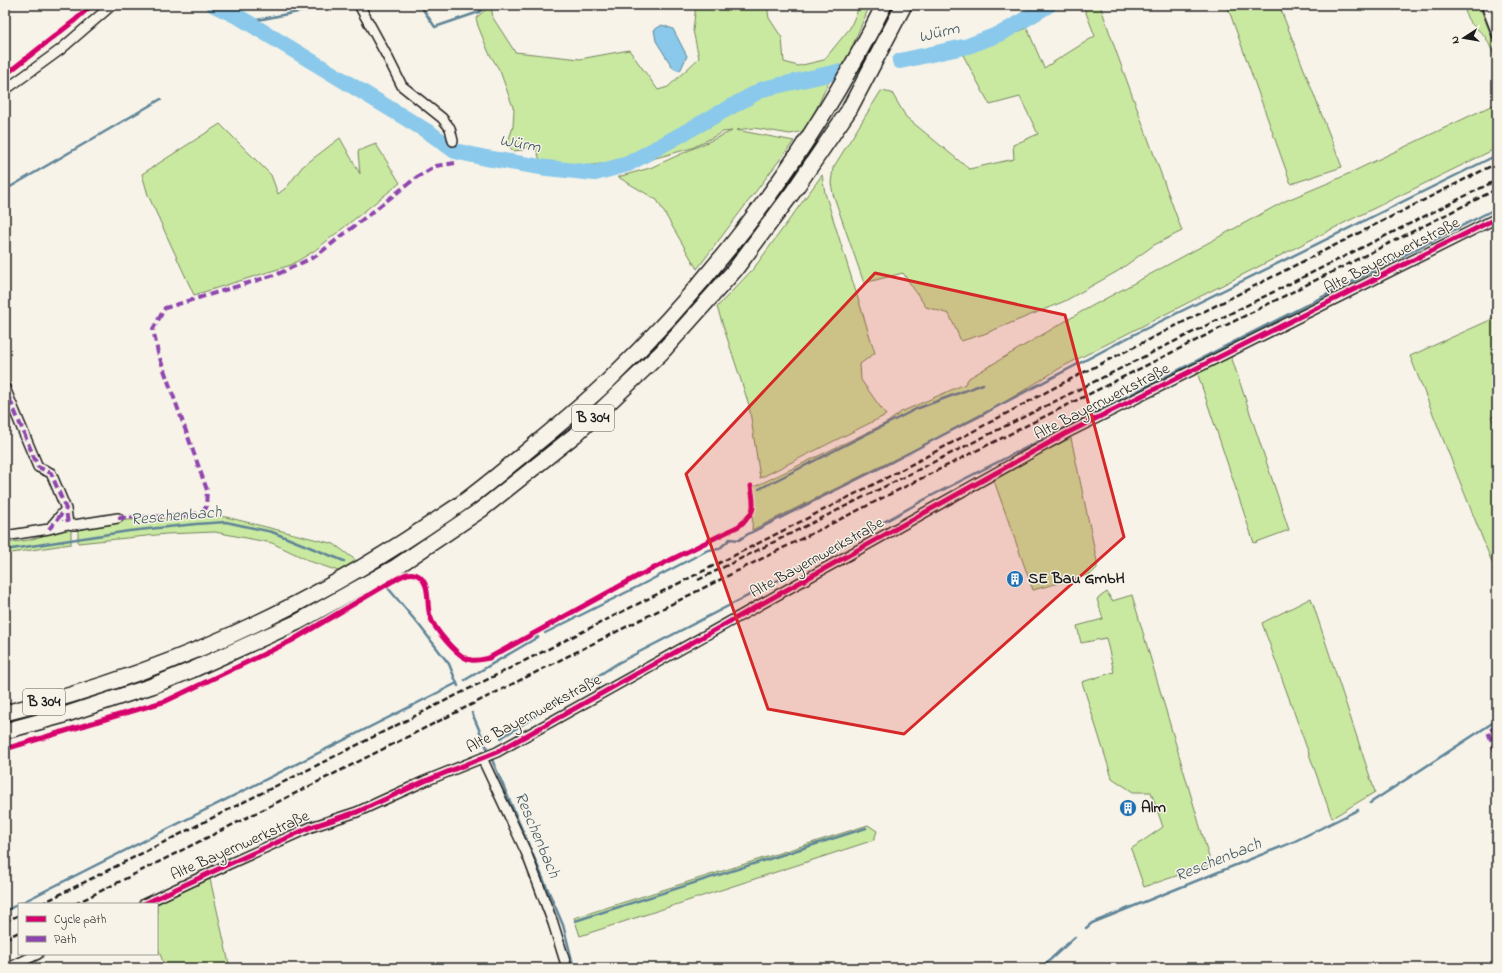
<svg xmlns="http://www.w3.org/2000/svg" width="1502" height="973" font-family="'Indie Flower',sans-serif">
  <rect width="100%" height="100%" fill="#f7f3e8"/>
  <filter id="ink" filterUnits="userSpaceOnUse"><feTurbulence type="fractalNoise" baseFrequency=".025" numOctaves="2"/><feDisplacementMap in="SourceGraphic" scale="8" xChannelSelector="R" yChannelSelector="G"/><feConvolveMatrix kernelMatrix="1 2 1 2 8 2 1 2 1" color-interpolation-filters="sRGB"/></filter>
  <g filter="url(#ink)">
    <path fill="#cae9a0" stroke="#73825e" d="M 491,5 L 493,18 L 515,52 L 580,59 L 629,50 L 658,90 L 668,87 L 699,58 L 693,30 L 696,5 L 767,5 L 769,18 L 782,38 L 784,62 L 798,66 L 824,60 L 850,28 L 860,5 L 870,5 L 848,56 L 827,85 L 811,121 L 803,131 L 790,134 L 754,128 L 736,130 L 794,141 L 697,269 L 657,200 L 618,177 L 650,168 L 732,131 L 723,132 L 692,148 L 652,159 L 619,161 L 580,167 L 548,164 L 540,160 L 535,146 L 532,145 L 523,150 L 512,151 L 508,142 L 513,127 L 514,110 L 500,71 L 489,53 L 478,26 L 476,18 Z
      M 1083,5 L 1100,5 L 1117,54 L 1182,231 L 1154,245 L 1118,271 L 1065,301 L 984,334 L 961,341 L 949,314 L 926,307 L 903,273 L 864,283 L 833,194 L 831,183 L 833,168 L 881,91 L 892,93 L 906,117 L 969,169 L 1014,159 L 1013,145 L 1038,134 L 1020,97 L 990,105 L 963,55 L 1027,28 L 1044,68 L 1095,36 Z
      M 1227,5 L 1279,5 L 1342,167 L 1291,184 Z
      M 1466,5 L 1479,5 L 1497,50 L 1497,61 C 1493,54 1490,45 1486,38 C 1478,27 1462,22 1466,5 Z
      M 1497,103 L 1497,148 L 1344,223 L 1062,367 L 982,416 L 752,530 L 754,487 L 872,430 L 888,422 L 901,412 L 965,384 L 969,378 L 1081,312 L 1285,201 L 1333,181 Z
      M 220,124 L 271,175 L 278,194 L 287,187 L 302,167 L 340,138 L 360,174 L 358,151 L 376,144 L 400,183 L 314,251 L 291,265 L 194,295 L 148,195 L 142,174 Z
      M 822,175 L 825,193 L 875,353 L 860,364 L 861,380 L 886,415 L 760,478 L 749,405 L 717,307 L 754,268 Z
      M 1497,317 L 1497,415 L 1491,417 L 1497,431 L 1497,575 L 1410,356 Z
      M 1231,356 L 1289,530 L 1254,543 L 1197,372 Z
      M 1071,438 L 1097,561 L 1097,568 L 1091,574 L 1033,590 L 993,478 Z
      M 213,516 L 226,517 L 334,544 L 358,562 L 341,572 L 312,562 L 272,543 L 215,532 L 166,534 L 78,543 L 78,527 L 127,520 Z
      M 71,527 L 71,544 L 5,554 L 5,543 L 29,540 Z
      M 1107,592 L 1112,601 L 1132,595 L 1211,864 L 1144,887 L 1131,849 L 1163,827 L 1151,792 L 1133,792 L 1112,778 L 1082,682 L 1114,672 L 1106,638 L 1081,643 L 1077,626 L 1103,619 L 1097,599 Z
      M 1311,598 L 1375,792 L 1332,818 L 1262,623 Z
      M 868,825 L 877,831 L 874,840 L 580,936 L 574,918 Z
      M 210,879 L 230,968 L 165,968 L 157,945 L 157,904 L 155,904 Z"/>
    <path fill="#8ac9eb" stroke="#5e8498" d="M 662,25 L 673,29 L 687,56 L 680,71 L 673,68 L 656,41 L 654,30 Z"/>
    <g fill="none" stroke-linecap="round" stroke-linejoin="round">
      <path stroke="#5e8498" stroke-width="2.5" d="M 420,5 L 435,27 L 479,12 L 486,5
        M 247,22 L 333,5
        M 1494,48 L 1497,54
        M 5,190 L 161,99
        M 759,489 L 916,409 L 983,384
        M 5,550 L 129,531 L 196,524 L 226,522 L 272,532 L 344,561
        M 388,588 L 419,625 L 449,664 L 458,686
        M 545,633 L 641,585 L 708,550 L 719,549 L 730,539 L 739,540 L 748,534 L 886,465 L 1135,334 L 1497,155
        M 465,680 L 538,637
        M 472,713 L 563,925 L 574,968
        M 501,738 L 618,663 L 792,573 L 931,496 L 1497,208
        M 1370,803 L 1497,720
        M 19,904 L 457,683
        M 5,911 L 19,904
        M 575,921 L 866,828
        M 1086,928 L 1092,923 L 1293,842 L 1358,810
        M 1041,968 L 1075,937"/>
      <path stroke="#8ac9eb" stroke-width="16" d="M 214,5 L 239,17 L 430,133 L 455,151 L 486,158 L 547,168 L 595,173 L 628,164 L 763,89 L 837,72
        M 900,61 L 968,46 L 1002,33 L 1049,5"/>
      <g stroke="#1c1c1c" stroke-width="12">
        <path id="minor" d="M 359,5 L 388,58 L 402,86 L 442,118 L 450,128 L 453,141
          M 1486,5 L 1497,34
          M 5,90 L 60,50 L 112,5
          M 5,388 L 38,467 L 51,473 L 66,509 L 68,524
          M 49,529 L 66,509
          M 5,536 L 49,529 L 68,524 L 74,525 L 118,518
          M 482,758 L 526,852 L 553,923 L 567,968
          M 144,904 L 229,864 L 311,827 L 357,812 L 425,781 L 497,752 L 1065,434 L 1497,218
          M 8,968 L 38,954"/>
      </g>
      <g stroke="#1c1c1c" stroke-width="18">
        <path id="trunk" d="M 5,713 C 155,676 297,613 426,527 C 442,516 459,506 474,494 C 490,482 505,469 520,457 C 550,432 580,408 608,381 C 721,272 814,145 884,5
          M 5,731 L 64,715 L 152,686 L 192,670 L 298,622 L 396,567 L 482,509 L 575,435 L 661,353 L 734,271 L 793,192 L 849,110 L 904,5"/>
      </g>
      <use href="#minor" stroke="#f7f3e8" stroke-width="9"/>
      <use href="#trunk" stroke="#f7f3e8" stroke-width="15"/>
      <path stroke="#1c1c1c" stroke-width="2.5" stroke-dasharray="6 3" stroke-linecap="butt" d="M 698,580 L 1497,180
        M 41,904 L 745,550 L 888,477 L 1065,382 L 1497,163
        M 75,904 L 1497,189
        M 5,922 L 19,915
        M 5,939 L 19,932"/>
      <path stroke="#8e44ad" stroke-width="4" stroke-dasharray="8 4" stroke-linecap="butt" d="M 5,388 L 38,467 L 51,473 L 66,509 L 68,524
        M 118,518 L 194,515 L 206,508 L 207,490 L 158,353 L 153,329 L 165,308 L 278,274 L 316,256 L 417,177 L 436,166 L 455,163
        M 49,529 L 66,509
        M 1497,726 L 1488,732 L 1497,755"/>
      <g stroke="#f7f3e8" stroke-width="8">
        <path id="cycleway" d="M 5,75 L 74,21 L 92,5
          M 5,749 L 166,701 L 291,641 L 391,582 C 399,578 410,569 419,576 C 431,585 426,604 430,616 C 434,629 458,658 471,660 C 477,661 484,659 489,658 L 638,576 L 739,526 C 757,511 754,507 751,486
          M 144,904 L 229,864 L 311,827 L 357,812 L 425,781 L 497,752 L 1065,434 L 1497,218"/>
      </g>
      <use href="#cycleway" stroke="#d6006c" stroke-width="5"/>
    </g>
  </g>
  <path fill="#d62828" fill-opacity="0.2" stroke="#d62828" stroke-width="3" stroke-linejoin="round" d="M 875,273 L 1065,315 L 1124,537 L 904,734 L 768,709 L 686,474 Z"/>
  <defs>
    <g id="building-disc" transform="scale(0.9)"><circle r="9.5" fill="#1f6fb2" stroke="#f7f3e8"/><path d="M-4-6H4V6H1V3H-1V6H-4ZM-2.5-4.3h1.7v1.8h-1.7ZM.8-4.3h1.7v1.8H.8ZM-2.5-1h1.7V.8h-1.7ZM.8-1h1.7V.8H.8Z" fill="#fff"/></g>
  </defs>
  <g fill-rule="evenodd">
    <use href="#building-disc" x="1015" y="579"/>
    <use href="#building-disc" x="1128" y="808"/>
  </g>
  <g text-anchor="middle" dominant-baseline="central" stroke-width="3" stroke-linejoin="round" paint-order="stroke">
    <g fill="#f7f3e8" stroke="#5e5c59" stroke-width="1">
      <rect x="572" y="405" width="42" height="26" rx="3"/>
      <rect x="23" y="689" width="42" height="26" rx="3"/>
    </g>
    <g font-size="15" font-weight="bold" fill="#1c1c1c">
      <text x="593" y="418">B 304</text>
      <text x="44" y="702">B 304</text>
    </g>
    <g font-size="16" fill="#1c1c1c" stroke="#f7f3e8">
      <text transform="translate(1392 256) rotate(-27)">Alte Bayernwerkstraße</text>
      <text transform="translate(1102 402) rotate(-27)">Alte Bayernwerkstraße</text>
      <text transform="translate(817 558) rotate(-29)">Alte Bayernwerkstraße</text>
      <text transform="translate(534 714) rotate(-28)">Alte Bayernwerkstraße</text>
      <text transform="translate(240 846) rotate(-24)">Alte Bayernwerkstraße</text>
    </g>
    <g font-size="16" font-weight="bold" fill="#1c1c1c" stroke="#f7f3e8" text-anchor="start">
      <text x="1028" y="579">SE Bau GmbH</text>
      <text x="1141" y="808">Alm</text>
    </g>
    <g font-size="17" font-style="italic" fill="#425964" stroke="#f7f3e8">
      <text transform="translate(939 33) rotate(-13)">Würm</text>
      <text transform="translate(520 144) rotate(11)">Würm</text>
      <text transform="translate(176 516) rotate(-5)">Reschenbach</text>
      <text transform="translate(537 835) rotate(67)">Reschenbach</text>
      <text transform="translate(1218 860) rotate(-22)">Reschenbach</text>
    </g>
  </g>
  <rect width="1502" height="973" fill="none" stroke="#f7f3e8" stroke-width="20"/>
  <rect x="10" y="10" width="1482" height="953" fill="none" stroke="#1c1c1c" stroke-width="1.5" filter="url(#ink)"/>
  <rect x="18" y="903" width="140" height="52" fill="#f7f3e8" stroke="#9f9d96"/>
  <rect x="26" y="916" width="20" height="6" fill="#d6006c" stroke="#9f9d96"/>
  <text x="54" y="923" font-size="12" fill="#1c1c1c">Cycle path</text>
  <rect x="26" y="936" width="20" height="6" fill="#8e44ad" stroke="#9f9d96"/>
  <text x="54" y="943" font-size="12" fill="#1c1c1c">Path</text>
  <g transform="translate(1464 38) rotate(258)" stroke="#f7f3e8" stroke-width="3" paint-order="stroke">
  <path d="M0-3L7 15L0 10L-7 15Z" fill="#1c1c1c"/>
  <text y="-6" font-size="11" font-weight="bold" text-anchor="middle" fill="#1c1c1c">N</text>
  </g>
</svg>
